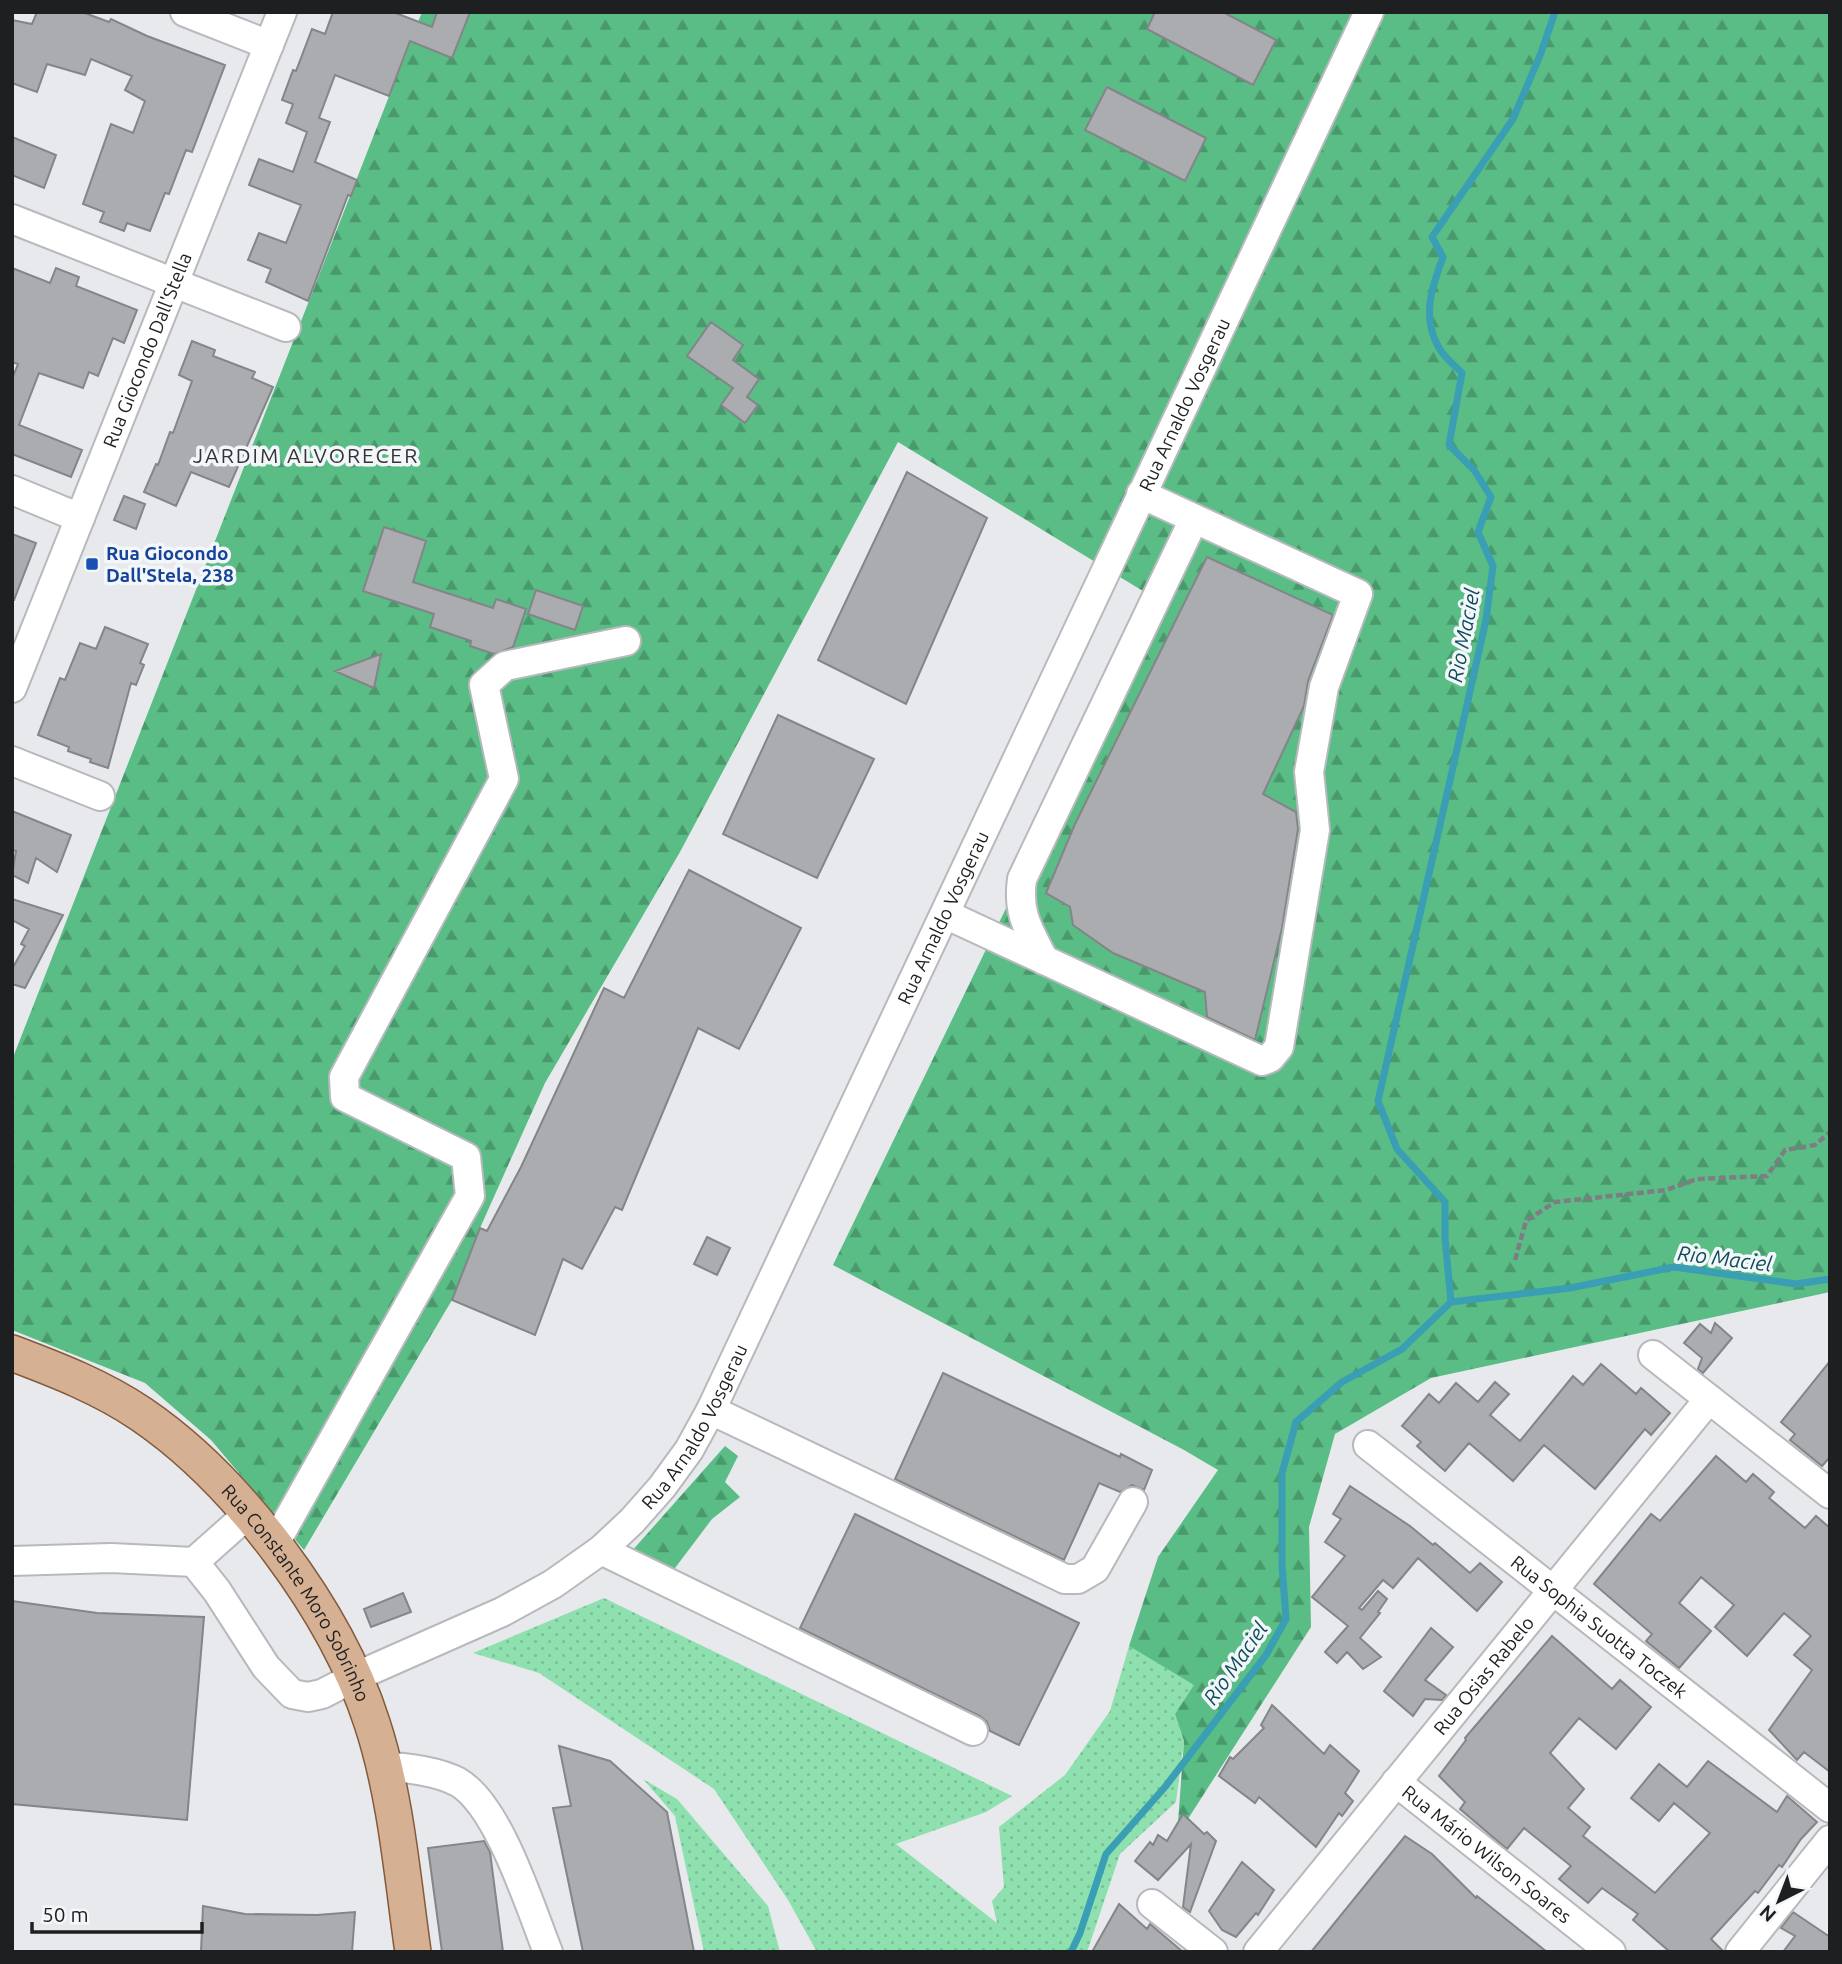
<svg xmlns="http://www.w3.org/2000/svg" width="1842" height="1964" font-family="Ubuntu,sans-serif">
  <defs>
    <pattern id="green-dots" width="8" height="8" patternUnits="userSpaceOnUse" patternTransform="scale(1.75)"><rect width="8" height="8" fill="#8fe0af"/><path d="M2 2h.1M6 6h.1" fill="none" stroke="#7bc096" stroke-width="1.8" stroke-linecap="round"/></pattern>
    <pattern id="forest-firs" width="22" height="20" patternUnits="userSpaceOnUse" patternTransform="scale(1.75)"><rect width="22" height="20" fill="#59bd85"/><path d="M5 1l3.5 6h-7zM16 11l3.5 6h-7z" fill="#49996c"/></pattern>
  </defs>
  <rect width="100%" height="100%" fill="#e7e9ed"/>
  <path fill="url(#green-dots)" d="M 604,1598 L 1012,1796 L 986,1812 L 896,1844 L 997,1923 L 992,1901 L 1004,1887 L 999,1827 L 1065,1775 L 1110,1711 L 1129,1646 L 1195,1685 L 1175,1714 L 1184,1741 L 1176,1802 L 1120,1854 L 1087,1952 L 817,1952 L 788,1900 L 714,1789 L 539,1673 L 473,1653 Z
    M 643,1779 L 677,1799 L 768,1906 L 780,1952 L 704,1952 L 675,1816 Z"/>
  <path fill="url(#forest-firs)" d="M 422,12 L 1830,12 L 1830,1292 L 1431,1378 L 1335,1434 L 1309,1527 L 1311,1627 L 1177,1836 L 1184,1741 L 1175,1714 L 1194,1685 L 1129,1646 L 1158,1557 L 1218,1470 L 1184,1450 L 833,1265 L 1156,599 L 898,442 L 680,852 L 545,1083 L 480,1228 L 452,1300 L 304,1550 L 211,1440 L 145,1383 L 12,1330 L 12,1060 Z
    M 725,1446 L 738,1456 L 725,1482 L 740,1497 L 712,1519 L 672,1572 L 631,1552 Z"/>
  <g fill="none" stroke-linecap="round" stroke-linejoin="round">
    <path stroke="#3a9eb4" stroke-width="7" d="M 1451,1302 L 1445,1238 L 1445,1202 L 1397,1149 L 1378,1101 L 1486,620 L 1493,566 L 1478,532 L 1491,497 L 1474,470 L 1449,445 L 1462,373 C 1454,365 1444,357 1439,348 C 1421,317 1432,287 1443,257 L 1432,237 L 1513,119 L 1541,53 L 1555,12
      M 1071,1952 L 1080,1933 L 1106,1854 L 1165,1787 L 1266,1655 L 1286,1619 L 1282,1565 L 1282,1473 L 1296,1422 L 1342,1382 L 1402,1349 L 1451,1302 L 1570,1288 L 1674,1267 L 1796,1284 L 1830,1279"/>
  </g>
  <path fill="#aaacaf" stroke="#838588" stroke-width="2" d="M 37,12 L 82,12 L 109,22 L 111,19 L 147,36 L 225,65 L 192,152 L 186,150 L 169,194 L 165,193 L 150,231 L 127,223 L 124,231 L 100,222 L 104,212 L 83,204 L 111,124 L 133,133 L 145,101 L 125,90 L 132,76 L 91,59 L 85,75 L 47,64 L 37,92 L 12,83 L 12,20 L 32,24 Z
    M 333,12 L 393,12 L 432,27 L 437,12 L 470,12 L 452,58 L 410,41 L 389,96 L 335,75 L 319,118 L 330,122 L 315,162 L 357,180 L 351,196 L 348,195 L 308,301 L 266,282 L 271,269 L 248,260 L 259,233 L 286,243 L 301,205 L 249,185 L 259,159 L 293,172 L 307,132 L 286,123 L 293,104 L 282,100 L 293,70 L 296,71 L 312,29 L 325,34 Z
    M 1155,12 L 1223,12 L 1276,40 L 1253,85 L 1147,29 Z
    M 1107,87 L 1206,138 L 1185,181 L 1085,130 Z
    M 12,137 L 56,155 L 44,188 L 12,175 Z
    M 12,268 L 50,283 L 56,268 L 79,277 L 76,286 L 137,310 L 124,343 L 113,338 L 98,376 L 89,372 L 83,388 L 39,373 L 19,425 L 82,450 L 71,477 L 12,454 L 12,379 L 18,364 L 12,362 Z
    M 711,322 L 743,345 L 733,360 L 759,379 L 747,397 L 758,405 L 745,423 L 721,405 L 733,388 L 687,356 Z
    M 192,341 L 215,350 L 213,356 L 255,372 L 252,378 L 273,387 L 229,487 L 191,472 L 176,506 L 144,492 L 156,464 L 158,465 L 170,432 L 173,433 L 192,381 L 179,375 Z
    M 907,472 L 987,518 L 906,704 L 818,660 Z
    M 124,496 L 145,504 L 136,529 L 114,520 Z
    M 384,527 L 426,541 L 413,582 L 493,608 L 496,599 L 526,609 L 513,647 L 494,654 L 470,646 L 471,641 L 430,627 L 434,614 L 363,591 Z
    M 12,534 L 36,543 L 14,600 L 12,600 Z
    M 1207,557 L 1333,615 L 1308,681 L 1304,706 L 1263,794 L 1296,812 L 1298,829 L 1282,928 L 1255,1040 L 1207,1017 L 1205,992 L 1113,953 L 1073,925 L 1070,907 L 1046,893 L 1075,824 Z
    M 536,590 L 583,606 L 575,630 L 528,614 Z
    M 105,627 L 148,644 L 140,663 L 144,665 L 136,685 L 131,683 L 108,768 L 90,762 L 91,759 L 68,751 L 69,747 L 38,735 L 60,678 L 65,680 L 80,643 L 96,649 Z
    M 381,654 L 374,688 L 335,671 Z
    M 778,715 L 874,759 L 817,878 L 723,834 Z
    M 12,811 L 71,835 L 57,872 L 36,858 L 28,883 L 12,875 L 16,851 L 12,850 Z
    M 689,870 L 801,928 L 739,1049 L 698,1028 L 622,1210 L 615,1207 L 582,1269 L 563,1259 L 535,1335 L 452,1300 L 480,1228 L 487,1231 L 521,1167 L 604,988 L 624,998 Z
    M 12,899 L 63,915 L 25,988 L 12,984 L 12,969 L 25,946 L 21,944 L 29,929 L 12,920 Z
    M 707,1237 L 730,1248 L 717,1275 L 694,1264 Z
    M 1715,1323 L 1732,1338 L 1703,1373 L 1698,1369 L 1702,1358 L 1684,1343 L 1700,1324 L 1711,1333 Z
    M 1830,1361 L 1830,1457 L 1822,1466 L 1790,1440 L 1795,1434 L 1781,1422 Z
    M 1601,1364 L 1636,1394 L 1641,1388 L 1670,1413 L 1651,1435 L 1645,1429 L 1595,1489 L 1544,1445 L 1513,1481 L 1469,1443 L 1445,1471 L 1417,1446 L 1421,1442 L 1402,1426 L 1429,1394 L 1439,1403 L 1456,1383 L 1478,1402 L 1495,1382 L 1509,1394 L 1490,1415 L 1520,1441 L 1573,1376 L 1583,1385 Z
    M 943,1373 L 1120,1457 L 1121,1454 L 1152,1470 L 1144,1490 L 1132,1485 L 1120,1492 L 1099,1483 L 1064,1560 L 895,1479 Z
    M 1716,1456 L 1746,1482 L 1753,1474 L 1774,1492 L 1769,1498 L 1805,1528 L 1816,1516 L 1830,1528 L 1830,1772 L 1804,1752 L 1797,1760 L 1769,1730 L 1812,1670 L 1794,1655 L 1811,1636 L 1784,1613 L 1747,1656 L 1715,1627 L 1734,1605 L 1701,1577 L 1679,1603 L 1711,1631 L 1679,1668 L 1646,1641 L 1652,1634 L 1594,1584 L 1651,1514 L 1660,1521 Z
    M 1350,1486 L 1410,1526 L 1433,1545 L 1435,1543 L 1470,1573 L 1480,1563 L 1502,1582 L 1477,1611 L 1418,1558 L 1393,1588 L 1383,1580 L 1359,1608 L 1362,1610 L 1378,1591 L 1387,1599 L 1378,1612 L 1380,1613 L 1360,1638 L 1381,1657 L 1363,1669 L 1347,1652 L 1337,1663 L 1325,1652 L 1348,1626 L 1312,1597 L 1345,1556 L 1325,1542 L 1341,1519 L 1333,1514 Z
    M 855,1514 L 1079,1623 L 1019,1745 L 990,1731 L 987,1722 L 980,1716 L 800,1628 Z
    M 403,1593 L 411,1612 L 371,1627 L 364,1609 Z
    M 12,1601 L 97,1613 L 204,1617 L 187,1820 L 12,1804 Z
    M 1431,1628 L 1453,1647 L 1425,1680 L 1446,1695 L 1442,1700 L 1425,1699 L 1413,1716 L 1384,1691 Z
    M 1552,1636 L 1612,1689 L 1620,1680 L 1651,1707 L 1616,1749 L 1579,1718 L 1550,1753 L 1584,1789 L 1568,1808 L 1590,1827 L 1583,1836 L 1655,1893 L 1710,1833 L 1674,1803 L 1659,1821 L 1631,1798 L 1659,1764 L 1687,1787 L 1708,1761 L 1777,1812 L 1787,1796 L 1817,1822 L 1801,1839 L 1782,1867 L 1779,1865 L 1758,1893 L 1755,1891 L 1711,1939 L 1724,1952 L 1670,1952 L 1633,1920 L 1638,1914 L 1602,1888 L 1588,1903 L 1559,1879 L 1571,1866 L 1524,1828 L 1507,1849 L 1460,1809 L 1465,1802 L 1439,1776 L 1466,1740 L 1465,1738 Z
    M 1272,1705 L 1324,1754 L 1330,1745 L 1359,1771 L 1345,1793 L 1353,1801 L 1342,1816 L 1339,1813 L 1316,1847 L 1259,1797 L 1255,1803 L 1219,1776 L 1230,1757 L 1233,1759 L 1264,1728 L 1261,1725 Z
    M 559,1746 L 610,1761 L 667,1812 L 694,1952 L 583,1952 L 553,1808 L 571,1806 Z
    M 1183,1814 L 1204,1834 L 1207,1832 L 1216,1841 L 1190,1912 L 1183,1907 L 1191,1844 L 1158,1880 L 1135,1861 L 1150,1842 L 1153,1845 L 1158,1835 L 1167,1841 Z
    M 1405,1836 L 1432,1854 L 1476,1898 L 1477,1896 L 1547,1952 L 1311,1952 Z
    M 484,1841 L 490,1852 L 503,1952 L 442,1952 L 428,1848 Z
    M 1242,1862 L 1274,1890 L 1258,1915 L 1256,1913 L 1236,1937 L 1222,1930 L 1209,1911 Z
    M 1119,1904 L 1147,1929 L 1150,1924 L 1183,1952 L 1092,1952 Z
    M 203,1906 L 245,1914 L 317,1915 L 355,1912 L 352,1952 L 201,1952 Z
    M 1793,1912 L 1830,1937 L 1830,1952 L 1783,1952 L 1795,1936 L 1781,1928 Z"/>
  <g fill="none" stroke-linecap="round" stroke-linejoin="round">
    <g stroke="#b7b9bc" stroke-width="32">
      <g id="minor">
        <path d="M 185,12 L 269,45"/>
        <path d="M 12,219 L 286,327"/>
        <path d="M 12,490 L 80,518"/>
        <path id="s1" d="M 12,688 L 282,12"/>
        <path d="M 12,761 L 100,796"/>
        <path d="M 945,914 L 1262,1061 L 1270,1058 L 1279,1047 L 1315,830 L 1309,772 L 1324,687 L 1358,594 L 1141,494"/>
        <path d="M 1044,960 C 1029,930 1017,914 1022,879 L 1194,519"/>
        <path d="M 1653,1355 L 1830,1494"/>
        <path d="M 711,1410 L 1065,1579 L 1078,1579 L 1095,1569 L 1133,1502"/>
        <path id="s2" d="M 1368,1445 L 1830,1808"/>
        <path d="M 274,1545 L 470,1196 L 466,1157 L 345,1097 L 344,1077 L 504,779 L 484,685 L 505,666 L 626,641"/>
        <path d="M 601,1550 L 973,1731"/>
        <path id="s3" d="M 12,1561 L 111,1558 L 194,1562 L 217,1591 L 266,1667 L 292,1694 L 308,1697 L 322,1694 L 355,1677 L 502,1612 L 553,1584 L 601,1550 L 632,1521 L 662,1487 L 689,1450 L 711,1410 L 1369,12"/>
        <path d="M 194,1562 L 248,1514"/>
        <path d="M 385,1767 C 406,1767 439,1772 458,1782 C 499,1806 530,1907 548,1952"/>
        <path id="s4" d="M 1396,1782 L 1611,1952"/>
        <path d="M 1152,1904 L 1213,1952"/>
        <path id="s5" d="M 1258,1952 L 1709,1399"/>
        <path d="M 1740,1952 L 1830,1840"/>
      </g>
    </g>
    <g stroke="#835b3c" stroke-width="38">
      <g id="major">
        <path id="s6" d="M 12,1353 C 57,1370 101,1387 141,1414 C 238,1480 336,1611 372,1723 C 396,1796 402,1875 413,1952"/>
      </g>
    </g>
    <path stroke="#7d7e81" stroke-width="4.5" stroke-dasharray="7 3.5" stroke-linecap="butt" d="M 1515,1260 L 1526,1221 L 1555,1202 L 1666,1190 L 1697,1179 L 1767,1176 L 1785,1150 L 1815,1145 L 1830,1132"/>
    <use href="#minor" stroke="#fff" stroke-width="28"/>
    <use href="#major" stroke="#d5b093" stroke-width="35"/>
  </g>
  <rect fill="#1a4fb4" stroke="#f4f7fa" stroke-width="2.5" x="85" y="557" width="14" height="14" rx="3.5"/>
  <g text-anchor="middle" dominant-baseline="central" stroke-width="7" stroke-linejoin="round" paint-order="stroke">
    <g font-size="19" fill="#1e1f20" stroke="#f4f7fa">
      <text stroke="none"><textPath href="#s1" startOffset="364">Rua Giocondo Dall'Stella</textPath></text>
      <text stroke="none"><textPath href="#s3" startOffset="1983">Rua Arnaldo Vosgerau</textPath></text>
      <text stroke="none"><textPath href="#s3" startOffset="1416">Rua Arnaldo Vosgerau</textPath></text>
      <text stroke="none"><textPath href="#s3" startOffset="849">Rua Arnaldo Vosgerau</textPath></text>
      <text stroke="none"><textPath href="#s6" startOffset="383">Rua Constante Moro Sobrinho</textPath></text>
      <text stroke="none"><textPath href="#s2" startOffset="294">Rua Sophia Suotta Toczek</textPath></text>
      <text stroke="none"><textPath href="#s5" startOffset="357">Rua Osias Rabelo</textPath></text>
      <text stroke="none"><textPath href="#s4" startOffset="116">Rua Mário Wilson Soares</textPath></text>
    </g>
    <g font-size="19" font-weight="bold" fill="#164399" stroke="#f4f7fa" text-anchor="start">
      <text x="106" y="553">Rua Giocondo<tspan x="106" dy="22">Dall'Stela, 238</tspan></text>
    </g>
    <g font-size="21" letter-spacing="2" fill="#333437" stroke="#f4f7fa">
      <text x="306" y="455">JARDIM ALVORECER</text>
    </g>
    <g font-size="21" font-style="italic" fill="#104d5a" stroke="#f4f7fa">
      <text transform="translate(1463 635) rotate(-79)">Rio Maciel</text>
      <text transform="translate(1725 1258) rotate(7)">Rio Maciel</text>
      <text transform="translate(1235 1663) rotate(-55)">Rio Maciel</text>
    </g>
  </g>
  <rect width="1842" height="1964" fill="none" stroke="#1e1f20" stroke-width="28"/>
  <g transform="translate(1779 1901) rotate(222)" stroke="#f4f7fa" stroke-width="5" paint-order="stroke">
  <path d="M0-5L12 26L0 18L-12 26Z" fill="#1e1f20"/>
  <text y="-10" font-size="19" font-weight="bold" text-anchor="middle" fill="#1e1f20">N</text>
  </g>
  <path d="M32 1922v10h170v-10" fill="none" stroke="#1e1f20" stroke-width="3.5"/>
  <text x="42" y="1922" font-size="21" fill="#1e1f20" stroke="#f4f7fa" stroke-width="5" paint-order="stroke">50 m</text>
</svg>
